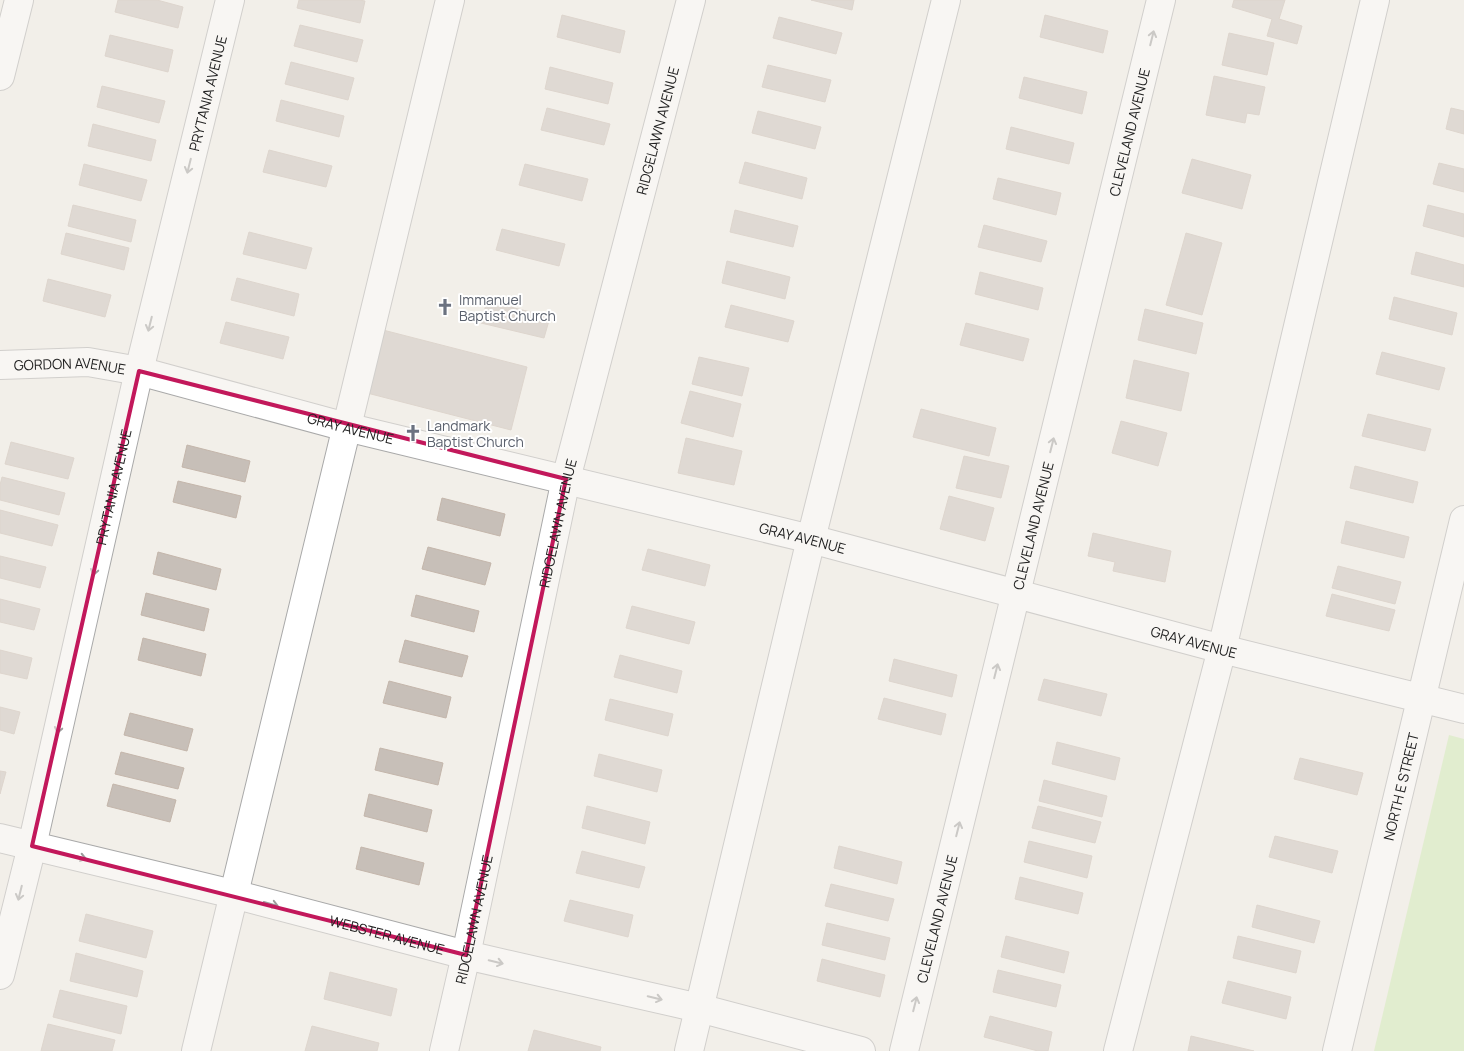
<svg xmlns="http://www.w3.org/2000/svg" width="1464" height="1051" font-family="Manrope,sans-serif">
  <rect width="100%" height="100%" fill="#f2efe9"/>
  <path fill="#cdebb0" d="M 1449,735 L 1464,739 L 1464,1051 L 1374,1051 Z"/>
  <path fill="#c7bfb8" stroke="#c4b6ab" d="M 118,0 L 157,0 L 183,7 L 178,28 L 115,12 Z
    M 299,0 L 359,0 L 365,1 L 360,23 L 297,8 Z
    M 811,0 L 854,0 L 852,10 Z
    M 1234,0 L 1285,0 L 1279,19 L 1302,26 L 1297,44 L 1267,36 L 1272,19 L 1232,7 Z
    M 562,15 L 625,31 L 620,53 L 557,37 Z
    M 1045,15 L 1108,31 L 1103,53 L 1040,37 Z
    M 779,17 L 842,33 L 836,54 L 773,38 Z
    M 300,25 L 363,40 L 357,62 L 294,46 Z
    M 1229,33 L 1274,43 L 1267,75 L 1222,65 Z
    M 110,35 L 173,50 L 168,72 L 105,56 Z
    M 291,62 L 354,78 L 348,100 L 285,84 Z
    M 768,65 L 831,80 L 825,102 L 762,87 Z
    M 550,67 L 613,83 L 608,104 L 545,89 Z
    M 1214,76 L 1265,87 L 1259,115 L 1247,113 L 1245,123 L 1206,115 Z
    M 1024,77 L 1087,92 L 1082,114 L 1019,98 Z
    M 102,86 L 165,101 L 159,123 L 97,107 Z
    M 281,100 L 344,116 L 339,137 L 276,121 Z
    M 547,108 L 610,124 L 604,145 L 541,130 Z
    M 1451,108 L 1464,111 L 1464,134 L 1446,129 Z
    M 758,111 L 821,127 L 815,149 L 752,133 Z
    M 93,124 L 156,140 L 151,161 L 88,146 Z
    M 1011,127 L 1074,143 L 1069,164 L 1006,149 Z
    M 269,150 L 332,166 L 326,187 L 263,172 Z
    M 1192,159 L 1251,175 L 1242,209 L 1182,193 Z
    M 745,162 L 807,178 L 802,199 L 739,183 Z
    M 1439,163 L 1464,169 L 1464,192 L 1433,184 Z
    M 84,164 L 147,180 L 141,201 L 79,185 Z
    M 525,164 L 588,179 L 582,201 L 519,185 Z
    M 998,178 L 1061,193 L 1056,215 L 993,199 Z
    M 73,205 L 136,220 L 131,242 L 68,226 Z
    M 1428,205 L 1464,214 L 1464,237 L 1423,226 Z
    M 735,210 L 798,226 L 793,247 L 730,232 Z
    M 984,225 L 1047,241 L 1041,262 L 978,247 Z
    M 502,229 L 565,244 L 559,266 L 496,250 Z
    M 249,232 L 312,248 L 306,269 L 243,254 Z
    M 66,233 L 129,248 L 124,270 L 61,254 Z
    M 1186,233 L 1222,243 L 1202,315 L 1166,305 Z
    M 1416,252 L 1464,265 L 1464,287 L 1411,274 Z
    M 727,261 L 790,277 L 785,299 L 722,283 Z
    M 980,272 L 1043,288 L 1038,310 L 975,294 Z
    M 237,278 L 299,294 L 294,316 L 231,300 Z
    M 48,279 L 111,295 L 105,317 L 43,301 Z
    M 1394,297 L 1457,313 L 1452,335 L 1389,319 Z
    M 487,301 L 550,317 L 544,338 L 481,323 Z
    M 731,305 L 794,321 L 788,342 L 725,327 Z
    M 1145,309 L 1203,323 L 1196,354 L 1138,340 Z
    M 226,322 L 289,337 L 283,359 L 220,343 Z
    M 966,323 L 1029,339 L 1023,361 L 960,345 Z
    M 383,330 L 527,367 L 511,430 L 367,393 Z
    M 1382,352 L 1445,368 L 1439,390 L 1376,374 Z
    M 699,357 L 749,368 L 742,396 L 692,384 Z
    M 1134,360 L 1189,373 L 1181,411 L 1126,398 Z
    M 690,391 L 741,404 L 733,437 L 681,423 Z
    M 921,409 L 996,428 L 989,456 L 913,437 Z
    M 1368,414 L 1431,429 L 1425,451 L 1362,436 Z
    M 1121,421 L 1167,433 L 1158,466 L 1112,453 Z
    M 686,438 L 742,451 L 734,485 L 678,473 Z
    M 11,442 L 74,458 L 68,479 L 5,464 Z
    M 187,445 L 250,461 L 245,482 L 182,467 Z
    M 964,456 L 1009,466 L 1001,498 L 956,488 Z
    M 1355,466 L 1418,482 L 1413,503 L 1350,488 Z
    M 2,477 L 65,493 L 59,515 L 0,500 L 0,485 Z
    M 178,481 L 241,496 L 236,518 L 173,502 Z
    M 949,496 L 994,508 L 985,541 L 940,529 Z
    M 442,498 L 505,514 L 500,536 L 437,520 Z
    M 0,510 L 58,525 L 52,546 L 0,533 Z
    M 1346,521 L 1409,537 L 1404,558 L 1341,543 Z
    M 1093,533 L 1171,551 L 1165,582 L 1113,571 L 1115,562 L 1088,556 Z
    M 428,547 L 491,563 L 485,585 L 422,569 Z
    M 648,549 L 710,565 L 705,586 L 642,570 Z
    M 158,552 L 221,569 L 216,590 L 153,574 Z
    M 0,556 L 46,567 L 40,588 L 0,578 Z
    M 1338,566 L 1401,582 L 1395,604 L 1332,588 Z
    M 146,593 L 209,609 L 204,631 L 141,615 Z
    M 1332,594 L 1395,610 L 1389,631 L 1326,616 Z
    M 416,595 L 479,611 L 474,632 L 411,616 Z
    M 0,599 L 40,609 L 34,630 L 0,622 Z
    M 632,606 L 695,622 L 689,644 L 626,628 Z
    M 143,638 L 206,654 L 201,676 L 138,660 Z
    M 405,640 L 468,656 L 462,677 L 399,662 Z
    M 0,650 L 32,658 L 27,679 L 0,673 Z
    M 620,655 L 682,671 L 677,693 L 614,677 Z
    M 894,659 L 957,675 L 952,697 L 889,681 Z
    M 1044,679 L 1107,694 L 1101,716 L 1038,700 Z
    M 389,681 L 451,697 L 446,718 L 383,703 Z
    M 884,698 L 946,714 L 941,735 L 878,719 Z
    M 610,699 L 673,714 L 668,736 L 605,720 Z
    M 0,707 L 20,712 L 14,734 L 0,730 Z
    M 130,713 L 193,729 L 187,751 L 124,735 Z
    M 1057,742 L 1120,758 L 1115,780 L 1052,764 Z
    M 380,748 L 443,763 L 438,785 L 375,770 Z
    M 121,752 L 184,768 L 178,789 L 115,774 Z
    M 599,754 L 662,770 L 657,792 L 594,776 Z
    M 1300,758 L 1363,773 L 1357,795 L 1294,779 Z
    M 0,771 L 6,772 L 0,794 Z
    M 1044,780 L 1107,796 L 1102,817 L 1039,801 Z
    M 113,784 L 176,800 L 170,822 L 107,806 Z
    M 369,794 L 432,810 L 427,832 L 364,816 Z
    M 587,806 L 650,822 L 645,844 L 582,828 Z
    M 1038,806 L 1101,822 L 1095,843 L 1032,828 Z
    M 1275,836 L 1338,851 L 1332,873 L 1269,857 Z
    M 1029,841 L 1092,856 L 1087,878 L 1024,862 Z
    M 839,846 L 902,862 L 897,884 L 834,868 Z
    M 361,847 L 424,863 L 419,885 L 356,869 Z
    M 582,851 L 645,867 L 639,888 L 576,873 Z
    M 1020,877 L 1083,893 L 1078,914 L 1015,899 Z
    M 831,884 L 894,899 L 888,921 L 825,906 Z
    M 570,900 L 633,915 L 628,937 L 564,921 Z
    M 1257,905 L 1320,921 L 1314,943 L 1252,927 Z
    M 86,914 L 153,931 L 146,958 L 79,941 Z
    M 827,923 L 890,938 L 885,960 L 822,945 Z
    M 1006,936 L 1069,952 L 1064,973 L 1001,957 Z
    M 1238,936 L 1301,951 L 1296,973 L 1233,958 Z
    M 76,953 L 143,971 L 137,997 L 70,981 Z
    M 822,959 L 885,975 L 880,997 L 817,981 Z
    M 998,970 L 1061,985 L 1056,1007 L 993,992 Z
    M 330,972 L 397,989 L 391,1016 L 324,999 Z
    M 1228,981 L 1291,997 L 1286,1019 L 1222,1003 Z
    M 60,990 L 127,1006 L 121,1034 L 53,1017 Z
    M 990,1016 L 1052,1032 L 1048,1051 L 1038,1051 L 984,1037 Z
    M 48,1024 L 115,1040 L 112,1051 L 41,1051 Z
    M 312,1026 L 379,1043 L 377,1051 L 305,1051 Z
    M 534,1030 L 601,1047 L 600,1051 L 528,1051 Z
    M 1191,1036 L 1254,1051 L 1188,1051 Z"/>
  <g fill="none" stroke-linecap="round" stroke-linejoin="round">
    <g stroke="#a9a9a9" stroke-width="30">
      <g id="minor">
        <path d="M 0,76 L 19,0"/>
        <path id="s1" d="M 0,365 L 88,362 L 139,371 L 346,427 L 811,539 L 1222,649 L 1464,709"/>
        <path id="s2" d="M 0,838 L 233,894 L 466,955 L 699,1008 L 861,1051"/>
        <path id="s3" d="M 0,975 L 32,846 L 139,371 L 230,0"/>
        <path d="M 196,1051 L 450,0"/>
        <path id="s4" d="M 444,1051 L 466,955 L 566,479 L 691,0"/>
        <path d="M 689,1051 L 811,539 L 946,0"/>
        <path id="s5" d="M 904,1051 L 1161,0"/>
        <path d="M 1118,1051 L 1222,649 L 1375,0"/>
        <path id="s6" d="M 1337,1051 L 1464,520"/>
      </g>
    </g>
    <use href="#minor" stroke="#fff" stroke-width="28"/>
  </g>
  <defs><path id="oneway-shaft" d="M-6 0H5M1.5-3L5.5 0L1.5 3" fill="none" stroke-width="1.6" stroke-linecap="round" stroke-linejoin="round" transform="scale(1.25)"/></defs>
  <g stroke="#9c9c9c">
    <use href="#oneway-shaft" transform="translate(1152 38) rotate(-76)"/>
    <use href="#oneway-shaft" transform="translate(189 166) rotate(104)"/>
    <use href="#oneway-shaft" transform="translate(150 324) rotate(104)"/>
    <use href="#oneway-shaft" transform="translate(1052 445) rotate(-76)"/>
    <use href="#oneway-shaft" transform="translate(95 568) rotate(103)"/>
    <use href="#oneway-shaft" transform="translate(996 671) rotate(-76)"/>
    <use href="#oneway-shaft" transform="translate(59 726) rotate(103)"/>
    <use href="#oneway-shaft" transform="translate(958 829) rotate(-76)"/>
    <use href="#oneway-shaft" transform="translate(79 857) rotate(13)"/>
    <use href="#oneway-shaft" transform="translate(20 893) rotate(104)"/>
    <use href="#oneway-shaft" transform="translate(271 904) rotate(15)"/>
    <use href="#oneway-shaft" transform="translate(496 962) rotate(13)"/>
    <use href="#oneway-shaft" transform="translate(655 998) rotate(13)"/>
    <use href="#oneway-shaft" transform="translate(915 1004) rotate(-76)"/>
  </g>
  <path d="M0 0H1464V1051H0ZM 139,371 L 566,479 L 466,955 L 32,846 Z" fill="#f2efe9" fill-opacity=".55" fill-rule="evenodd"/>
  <path fill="none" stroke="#c2185b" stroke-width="4" stroke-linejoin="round" d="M 139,371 L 566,479 L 466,955 L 32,846 Z"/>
  <defs>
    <g id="church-bare" transform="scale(1.35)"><path d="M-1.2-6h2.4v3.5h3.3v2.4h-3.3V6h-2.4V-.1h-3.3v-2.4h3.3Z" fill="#6b7280" stroke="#fff" stroke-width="2.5" paint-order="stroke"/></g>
  </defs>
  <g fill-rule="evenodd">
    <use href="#church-bare" x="445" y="307"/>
    <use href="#church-bare" x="413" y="433"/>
  </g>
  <g text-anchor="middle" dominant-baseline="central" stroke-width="4" stroke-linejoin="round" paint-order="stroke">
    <g font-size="14" fill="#222" stroke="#fff">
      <text stroke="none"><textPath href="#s3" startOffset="906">PRYTANIA AVENUE</textPath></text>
      <text stroke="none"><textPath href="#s4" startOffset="945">RIDGELAWN AVENUE</textPath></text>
      <text stroke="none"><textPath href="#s5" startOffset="946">CLEVELAND AVENUE</textPath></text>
      <text stroke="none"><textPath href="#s1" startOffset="70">GORDON AVENUE</textPath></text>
      <text stroke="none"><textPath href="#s1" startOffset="359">GRAY AVENUE</textPath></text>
      <text stroke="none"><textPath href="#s3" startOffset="501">PRYTANIA AVENUE</textPath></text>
      <text stroke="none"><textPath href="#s4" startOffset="540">RIDGELAWN AVENUE</textPath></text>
      <text stroke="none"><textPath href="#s5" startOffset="541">CLEVELAND AVENUE</textPath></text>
      <text stroke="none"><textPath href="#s1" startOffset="824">GRAY AVENUE</textPath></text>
      <text stroke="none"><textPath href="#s1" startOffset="1229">GRAY AVENUE</textPath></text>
      <text stroke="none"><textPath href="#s6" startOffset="272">NORTH E STREET</textPath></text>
      <text stroke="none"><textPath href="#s4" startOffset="135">RIDGELAWN AVENUE</textPath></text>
      <text stroke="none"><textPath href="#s5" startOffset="136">CLEVELAND AVENUE</textPath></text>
      <text stroke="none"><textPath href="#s2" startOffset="399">WEBSTER AVENUE</textPath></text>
    </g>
    <g font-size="14" fill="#5b616d" stroke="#fff" text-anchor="start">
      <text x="459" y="299">Immanuel<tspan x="459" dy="16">Baptist Church</tspan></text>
      <text x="427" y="425">Landmark<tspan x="427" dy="16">Baptist Church</tspan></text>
    </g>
  </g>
</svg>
